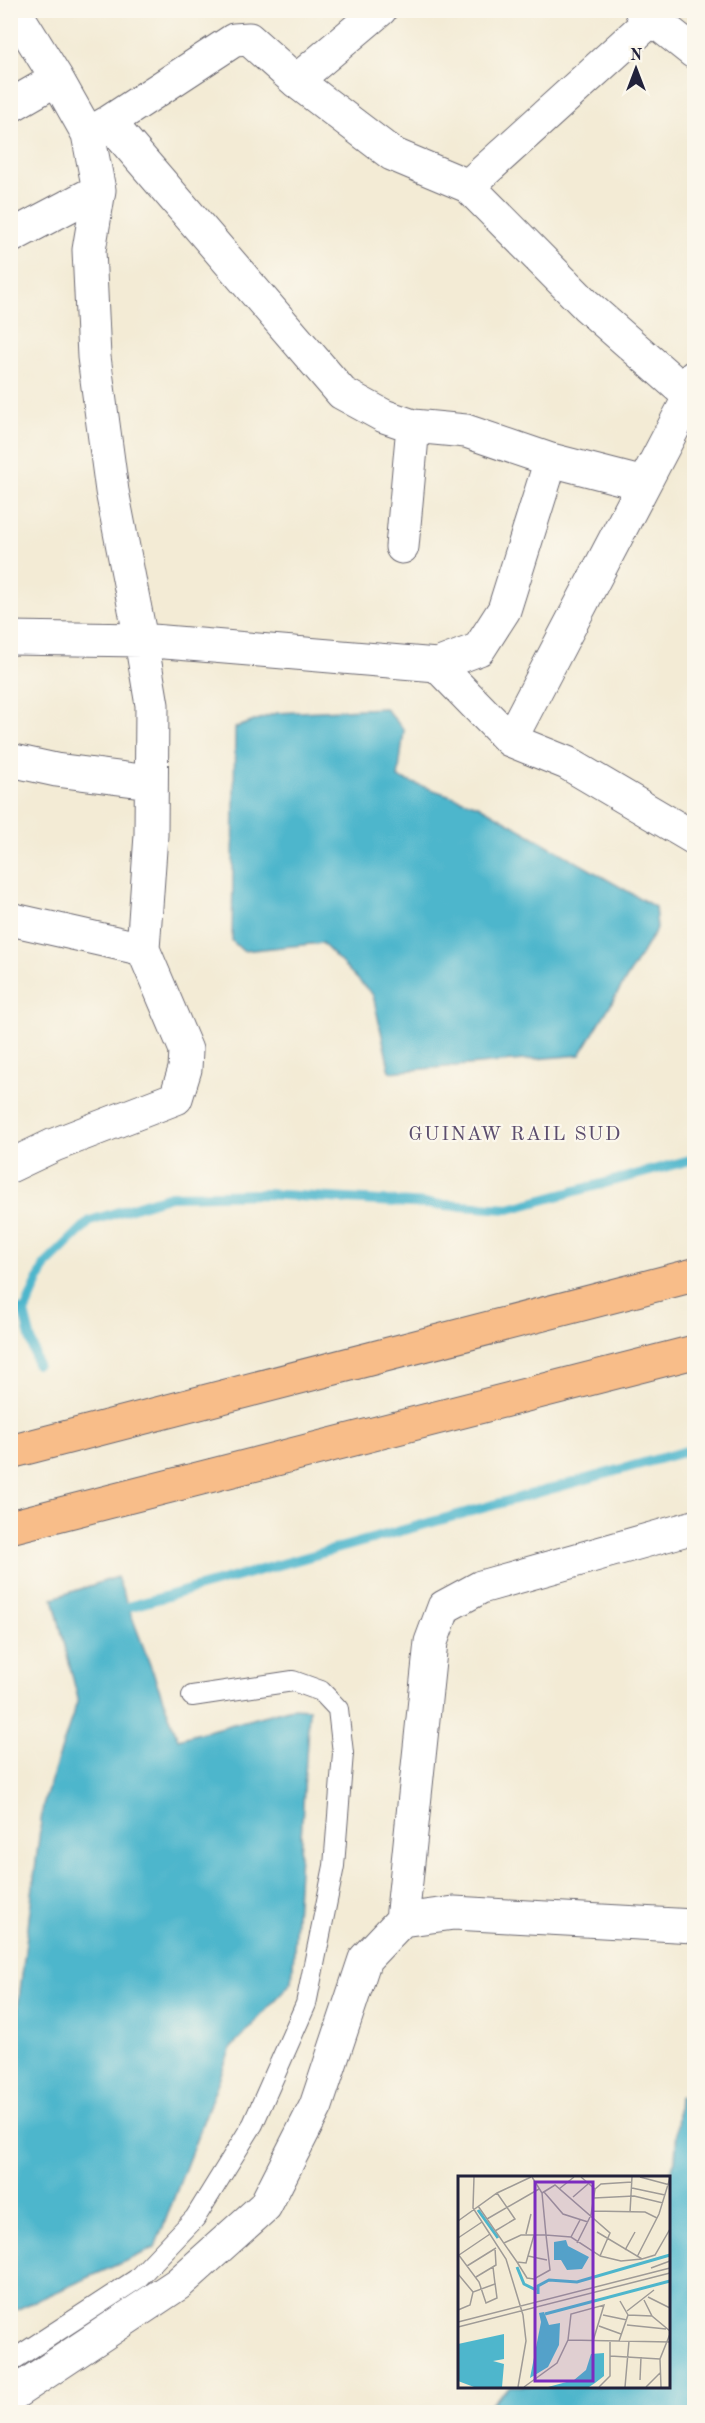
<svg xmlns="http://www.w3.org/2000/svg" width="705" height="2423" font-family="'Old Standard TT',serif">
  <rect width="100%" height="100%" fill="#fbf7ec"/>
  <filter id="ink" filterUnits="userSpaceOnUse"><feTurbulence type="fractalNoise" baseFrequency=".0167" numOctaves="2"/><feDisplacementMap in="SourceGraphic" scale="12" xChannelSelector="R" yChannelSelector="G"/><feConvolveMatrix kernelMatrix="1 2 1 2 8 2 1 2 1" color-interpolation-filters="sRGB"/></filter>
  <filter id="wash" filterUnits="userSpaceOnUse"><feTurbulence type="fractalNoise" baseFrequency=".008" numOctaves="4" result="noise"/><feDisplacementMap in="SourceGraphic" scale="24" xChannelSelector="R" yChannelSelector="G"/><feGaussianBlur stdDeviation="1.35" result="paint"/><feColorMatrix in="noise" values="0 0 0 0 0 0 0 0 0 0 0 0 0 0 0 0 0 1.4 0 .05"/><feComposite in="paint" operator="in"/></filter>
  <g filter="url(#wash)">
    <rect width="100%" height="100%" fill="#f3ebd5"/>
    <path fill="#4eb6cc" stroke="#386c84" stroke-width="1.5" d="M 385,708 L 404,730 L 398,778 L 478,805 L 655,907 L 657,928 L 580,1055 L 390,1072 L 373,995 L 322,943 L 243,951 L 232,941 L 235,728 L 276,713 Z
      M 117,1577 L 178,1739 L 292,1708 L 309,1709 L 292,1982 L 231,2048 L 155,2248 L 11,2312 L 11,2064 L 43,1805 L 78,1699 L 53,1598 Z
      M 694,2095 L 694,2412 L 482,2412 L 510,2386 L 668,2386 L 667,2177 L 675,2161 L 679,2097 Z"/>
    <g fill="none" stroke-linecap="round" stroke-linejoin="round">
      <path stroke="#4eb6cc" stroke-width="10" d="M 10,1306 L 24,1313
        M 37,1364 L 24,1313 L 45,1265 L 90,1221 L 170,1196 L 265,1194 L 509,1209 L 694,1159
        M 128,1607 L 694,1449"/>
    </g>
  </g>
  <g filter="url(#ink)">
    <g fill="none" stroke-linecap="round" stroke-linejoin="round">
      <g stroke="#6b6871" stroke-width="22">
        <path id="service" d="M 10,2362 L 137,2279 L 195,2218 L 253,2124 L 306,2004 L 334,1866 L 343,1753 L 338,1709 L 321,1691 L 293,1681 L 192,1696"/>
      </g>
      <g stroke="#6b6871" stroke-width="35">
        <path id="minor" d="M 641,10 L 694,52
          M 296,81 L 380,10
          M 10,106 L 57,79
          M 109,122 L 342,393 L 384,416 L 413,426 L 466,431 L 551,460 L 644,484
          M 88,134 L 109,122 L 234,40 L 249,39 L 296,81 L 392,154 L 468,186 L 586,305 L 694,400
          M 468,186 L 651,20
          M 10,237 L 99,190
          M 402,547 L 413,426
          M 10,638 L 141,640 L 112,491 L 94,357 L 89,250 L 99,190 L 88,134 L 57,79 L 14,10
          M 437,665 L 510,740 L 567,763 L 694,838
          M 510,740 L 690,396 L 694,377
          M 10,760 L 56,770 L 150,782
          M 10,919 L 143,949
          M 10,1166 L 54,1145 L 176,1098 L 185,1069 L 186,1050 L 143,949 L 151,835 L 152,705 L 141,640 L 437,665 L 479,649 L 504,610 L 551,460
          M 402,1920 L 431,1642 L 444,1607 L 481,1587 L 694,1527
          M 10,2396 L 178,2284 L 265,2206 L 316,2106 L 365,1959 L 402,1920 L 454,1913 L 694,1926"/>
      </g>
      <g stroke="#6b6871" stroke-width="35">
        <path id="motorway" d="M 10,1452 L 694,1275
          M 10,1527 L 694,1352"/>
      </g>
      <use href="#service" stroke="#fff" stroke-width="20"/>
      <use href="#minor" stroke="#fff" stroke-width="33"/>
      <use href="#motorway" stroke="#f8bd89" stroke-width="33"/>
    </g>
  </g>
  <g text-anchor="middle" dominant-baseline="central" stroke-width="4.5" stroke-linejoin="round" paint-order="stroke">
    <g font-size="20" letter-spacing="1.5" fill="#5b4d6d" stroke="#fbf7ec">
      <text x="515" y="1135">GUINAW RAIL SUD</text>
    </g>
  </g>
  <g transform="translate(458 2176)">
    <rect width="212" height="212" fill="#f3ebd5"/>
    <path d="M 108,64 L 110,70 L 131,81 L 124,93 L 109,94 L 103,84 L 96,84 L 96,66 ZM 86,136 L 91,149 L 102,147 L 101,169 L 90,191 L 72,202 L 83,146 L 81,137 ZM 46,158 L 46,183 L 35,185 L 46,188 L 44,211 L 16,211 L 0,205 L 0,168 ZM 146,177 L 146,200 L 137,207 L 131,211 L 90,211 L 116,204 L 128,194 L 133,178 Z" fill="#4eb6cc"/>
    <path fill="none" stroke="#4eb6cc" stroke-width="3" d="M 20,34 L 40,62M 59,91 L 66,108 L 78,114M 80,118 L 80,110 L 91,104 L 119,106 L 212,79M 87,138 L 212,105"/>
    <path fill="none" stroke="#9f9b97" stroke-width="1.5" d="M 16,1 L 15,32 L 48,83 L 65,139 L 68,165 L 60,211M 123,1 L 137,13 L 143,8 L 174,6M 182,1 L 212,9M 174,12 L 207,19M 101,13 L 116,1M 86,16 L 105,38 L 130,46M 115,21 L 130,8M 136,22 L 176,20 L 205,27M 20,30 L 59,86 L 68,87 L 76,59M 134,35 L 187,36 L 199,42M 172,36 L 174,1M 29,43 L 81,13M 0,45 L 39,17 L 73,1M 37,55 L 57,43 L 39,17M 139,56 L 184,83 L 197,79 L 212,53M 68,58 L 73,38M 113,61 L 122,44M 0,62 L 24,46M 46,67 L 63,59 L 88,59 L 84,17 L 74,1M 119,67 L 133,39 L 137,13M 167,74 L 177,56M 0,78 L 21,106 L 28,127 L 39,122 L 37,107M 1,79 L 32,58M 70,80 L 89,84M 142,80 L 163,85 L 184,83M 179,81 L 201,38 L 212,2M 59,86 L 69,102 L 76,103 L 92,94 L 88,59 L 113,61 L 142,80 L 152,57 L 97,9 L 84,17M 9,90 L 38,72M 193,92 L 212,85M 0,98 L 15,116M 18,101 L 38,89 L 37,72M 190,121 L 212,132M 186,124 L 194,140 L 212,155M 0,134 L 12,129 L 15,116 L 37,108 L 35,91M 169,135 L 196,114M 145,139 L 169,144M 170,139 L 194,140M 0,146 L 212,92M 169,149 L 208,153M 141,150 L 163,158M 0,151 L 212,97M 110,164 L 113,138 L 146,129 L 135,165M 161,165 L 170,139 L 162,125M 152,180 L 202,183M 182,204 L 183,181M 66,211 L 99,187 L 110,164 L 212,166M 141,211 L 152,200 L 152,166M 167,211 L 171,165M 188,211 L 202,197M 203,211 L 202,183 L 212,158"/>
    <path fill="#7b2cbf" fill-opacity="0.15" stroke="#7b2cbf" stroke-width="3" d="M 77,6 L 135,6 L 135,205 L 77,205 Z"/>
    <rect width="212" height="212" fill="none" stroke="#22223b" stroke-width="3"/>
  </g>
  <rect width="705" height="2423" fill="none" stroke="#fbf7ec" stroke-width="36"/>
  <g transform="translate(636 69)" stroke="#fbf7ec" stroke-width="4.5" paint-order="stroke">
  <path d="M0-4.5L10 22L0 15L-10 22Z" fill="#22223b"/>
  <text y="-9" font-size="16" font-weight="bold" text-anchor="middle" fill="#22223b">N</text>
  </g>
</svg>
